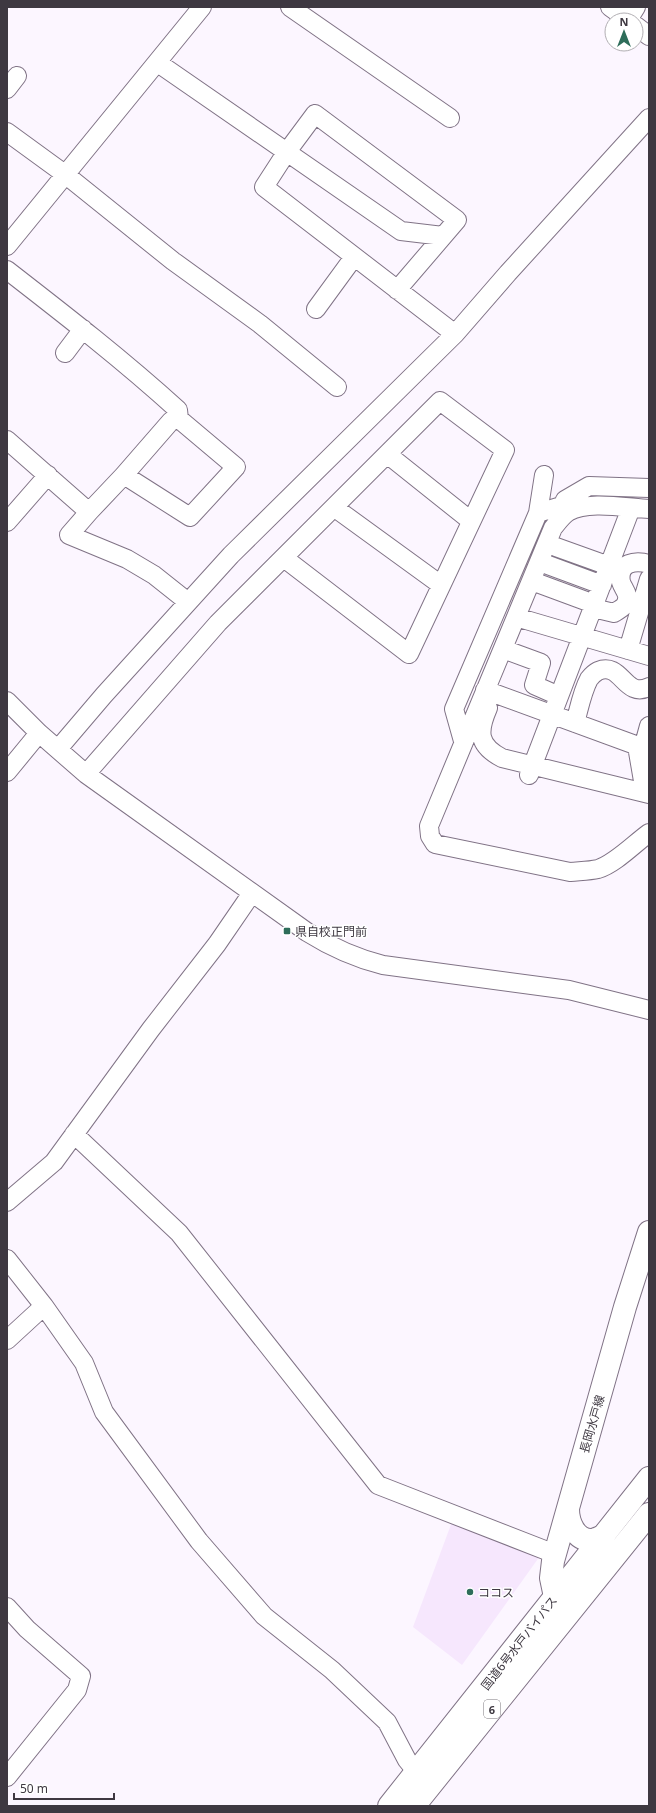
<svg xmlns="http://www.w3.org/2000/svg" width="656" height="1813" font-family="'Noto Sans','Noto Sans JP',sans-serif">
  <rect width="100%" height="100%" fill="#fcf6ff"/>
  <path fill="#f6e7fd" d="M 453,1519 L 540,1556 L 462,1665 L 413,1627 Z"/>
  <g fill="none" stroke-linecap="round" stroke-linejoin="round">
    <g stroke="#807386" stroke-width="20">
      <path id="minor" d="M 290,7 L 450,118
        M 610,7 L 628,20 L 636,7
        M 636,26 L 649,36
        M 158,63 L 401,231 L 443,236
        M 7,89 L 17,76
        M 7,132 L 66,175 L 173,261 L 260,324 L 337,387
        M 7,246 L 202,7
        M 7,270 C 65,315 123,360 178,410 L 179,419 L 236,467 L 190,517 L 124,475 L 171,421 L 179,419
        M 397,290 L 457,220 L 315,114 L 286,153 L 264,187 L 455,334
        M 316,309 L 354,257
        M 65,353 L 83,329
        M 7,440 L 89,512 L 69,535 L 127,559 L 154,575 L 188,602
        M 387,454 L 471,521
        M 335,508 L 441,585
        M 649,509 C 627,508 587,500 568,512 C 562,516 558,522 553,528 L 429,826 L 430,836 L 435,844 L 570,872 C 580,871 589,871 598,869 C 615,864 635,843 649,833
        M 89,512 L 124,475
        M 538,513 L 544,475
        M 557,518 L 565,500 L 589,486 L 649,488
        M 7,522 L 48,475
        M 556,547 L 609,566
        M 548,565 L 602,585
        M 540,584 L 594,604
        M 593,608 L 614,613 C 618,610 624,608 626,603 C 630,594 623,589 621,582 C 617,562 636,560 649,564
        M 516,617 L 649,656
        M 628,650 L 649,579
        M 511,652 L 541,663 L 534,685 L 559,696
        M 485,690 L 649,750
        M 7,701 L 39,733 L 86,774 L 307,932 C 331,947 355,958 383,965 L 569,990 L 649,1010
        M 488,708 C 478,731 477,745 502,758 L 649,794
        M 575,723 C 579,709 582,692 589,679 C 592,675 594,673 598,671 C 622,661 624,699 649,687
        M 463,741 L 454,709 L 538,513 L 561,506
        M 637,746 L 643,781 L 649,776
        M 643,748 L 649,726
        M 58,749 L 104,695 L 231,555 L 455,334 L 508,273 L 649,118
        M 7,772 L 39,733
        M 86,774 L 218,623 L 440,401 L 505,450 L 409,654 L 284,558
        M 529,775 L 631,508
        M 74,1134 L 179,1233 L 378,1485 L 555,1554
        M 7,1202 L 54,1162 L 151,1029 L 217,944 L 252,893
        M 7,1259 L 44,1306 L 84,1363 L 104,1412 L 199,1541 L 264,1616 L 332,1670 L 387,1722 L 407,1760 L 416,1771
        M 7,1340 L 44,1306
        M 7,1607 L 27,1629 L 81,1676 L 77,1690 L 7,1777"/>
    </g>
    <g stroke="#807386" stroke-width="24">
      <path id="major" d="M 568,1509 C 568,1522 575,1540 591,1540 C 595,1540 600,1537 604,1536
        M 566,1609 L 555,1597 L 551,1578 L 553,1561 L 625,1307 L 649,1232"/>
    </g>
    <g stroke="#807386" stroke-width="24">
      <path id="highway" d="M 389,1806 L 649,1478
        M 414,1806 L 649,1514"/>
    </g>
    <use href="#minor" stroke="#fff" stroke-width="18"/>
    <use href="#major" stroke="#fff" stroke-width="22"/>
    <use href="#highway" stroke="#fff" stroke-width="22"/>
  </g>
  <g fill="#2e6d5a" stroke="#fff" stroke-width="1.5">
    <rect x="283" y="927" width="8" height="8" rx="2"/>
    <circle cx="470" cy="1592" r="4"/>
  </g>
  <g text-anchor="middle" dominant-baseline="central" stroke-width="3" stroke-linejoin="round" paint-order="stroke">
    <rect fill="#fff" stroke="#78747a" stroke-width="1" x="484" y="1700" width="16" height="18" rx="3"/>
    <g font-size="11" font-weight="bold" fill="#3e3841">
      <text x="492" y="1709">6</text>
    </g>
    <g font-size="12" fill="#3e3841" stroke="#fff" text-anchor="start">
      <text x="295" y="931">県自校正門前</text>
      <text x="478" y="1592">ココス</text>
    </g>
    <g font-size="12" fill="#3e3841" stroke="#fff">
      <text transform="translate(592 1424) rotate(-74)">長岡水戸線</text>
      <text transform="translate(519 1643) rotate(-52)">国道6号水戸バイパス</text>
    </g>
  </g>
  <rect width="656" height="1813" fill="none" stroke="#3e3841" stroke-width="16"/>
  <g transform="translate(624 32)"><circle r="19" fill="#ffffff" stroke="#b2afb3"/>
  <path d="M0-3L7 15L0 10L-7 15Z" fill="#2e6d5a"/>
  <text y="-6" font-size="11" font-weight="bold" text-anchor="middle" fill="#3e3841">N</text>
  </g>
  <path d="M14 1793v6h100v-6" fill="none" stroke="#3e3841" stroke-width="2"/>
  <text x="20" y="1793" font-size="12" fill="#3e3841" stroke="#ffffff" stroke-width="3" paint-order="stroke">50 m</text>
</svg>
